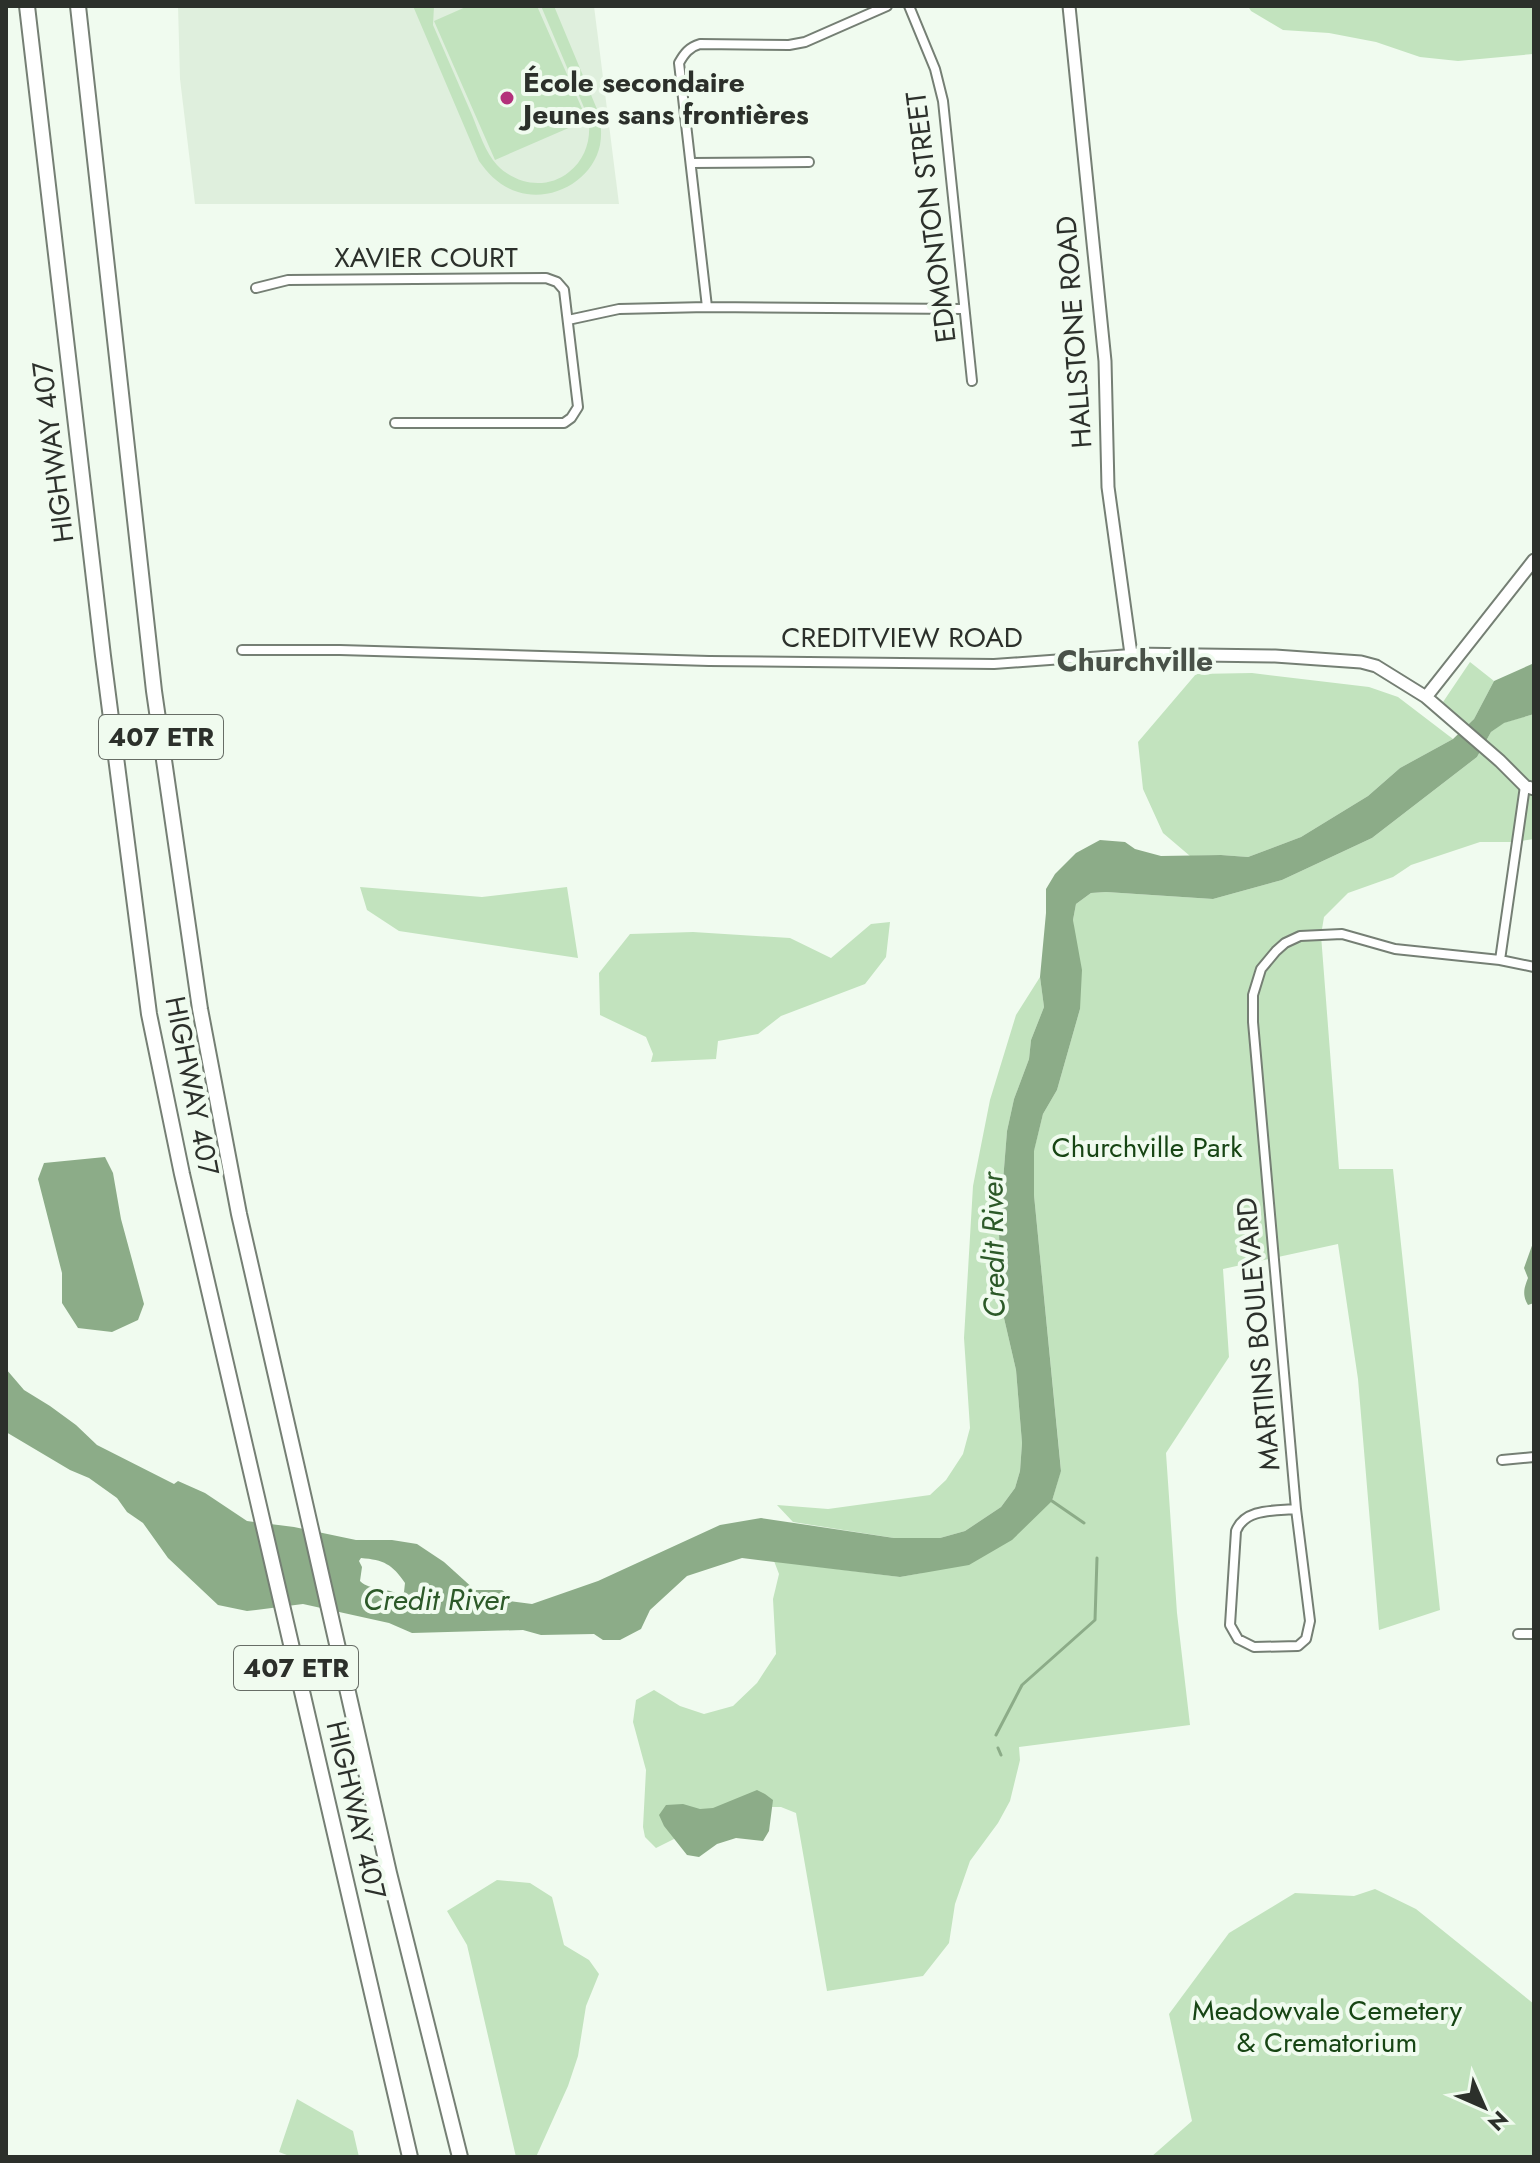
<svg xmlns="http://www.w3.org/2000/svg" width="1540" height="2163" font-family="Jost,sans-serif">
  <rect width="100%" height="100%" fill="#f0fbef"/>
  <path fill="#dfefdd" d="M 178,6 L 594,6 L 619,204 L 195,204 L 180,79 Z"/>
  <path fill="#c2e3be" d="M 413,6 L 434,6 L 433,25 C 446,55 459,85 472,115 C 479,132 485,152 497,165 C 516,185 547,190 569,172 C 586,159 592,137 588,117 L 541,6 L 554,6 L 599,114 C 601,124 602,134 600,145 C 593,180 552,203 518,192 C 501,187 489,175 479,161 Z
    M 468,6 L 537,6 L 587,120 L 495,160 L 434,21 Z
    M 1248,6 L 1534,6 L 1534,61 L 1533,54 L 1458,61 L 1420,57 L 1376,42 L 1329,33 L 1283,30 L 1251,11 Z
    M 1470,662 L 1494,681 L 1474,719 L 1465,727 L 1443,702 Z
    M 1252,673 L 1369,687 L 1398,697 L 1453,739 L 1400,768 L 1368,796 L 1301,837 L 1248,857 L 1221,855 L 1190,856 L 1163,833 L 1143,789 L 1138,742 L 1196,674 Z
    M 1534,714 L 1534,839 L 1515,842 L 1480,842 L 1411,865 L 1393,877 L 1348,893 L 1324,917 L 1321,935 L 1339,1169 L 1393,1169 L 1440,1610 L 1379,1630 L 1358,1379 L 1338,1244 L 1223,1269 L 1229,1357 L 1166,1453 L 1177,1613 L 1190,1725 L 1019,1747 L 1020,1760 L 1010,1801 L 998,1823 L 970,1861 L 955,1904 L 949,1943 L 923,1976 L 827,1991 L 796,1813 L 781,1807 L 760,1807 L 682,1835 L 656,1848 L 645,1837 L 643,1827 L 646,1770 L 633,1722 L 636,1700 L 654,1690 L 680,1706 L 704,1714 L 733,1706 L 757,1683 L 776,1654 L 773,1599 L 779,1574 L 774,1561 L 900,1577 L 922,1573 L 1052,1501 L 1061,1470 L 1034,1195 L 1034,1150 L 1043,1114 L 1057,1090 L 1080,1009 L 1073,920 L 1076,904 L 1091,893 L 1106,892 L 1213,899 L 1282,880 L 1372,838 L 1477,757 L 1491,732 L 1503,723 Z
    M 360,887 L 482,897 L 567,887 L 578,958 L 399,931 L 367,910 Z
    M 890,922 L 886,957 L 865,984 L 781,1016 L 758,1034 L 718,1041 L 716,1059 L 651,1062 L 653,1054 L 646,1037 L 600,1015 L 599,973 L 630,934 L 693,932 L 790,938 L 831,958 L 871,924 Z
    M 1040,977 L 1044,1007 L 1031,1040 L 1029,1059 L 1014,1099 L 1007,1131 L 999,1231 L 1001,1305 L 1016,1370 L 1022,1443 L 1020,1471 L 1015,1488 L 1001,1507 L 965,1531 L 940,1538 L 894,1538 L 793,1522 L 777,1505 L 828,1509 L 930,1495 L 946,1480 L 963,1454 L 970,1428 L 964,1338 L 973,1186 L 990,1100 L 1016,1015 Z
    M 497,1880 L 530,1883 L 552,1897 L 564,1945 L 589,1960 L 599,1974 L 586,2006 L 578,2056 L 568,2086 L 536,2157 L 516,2157 L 467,1945 L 447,1911 Z
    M 1375,1889 L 1416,1909 L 1534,2004 L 1534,2157 L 1151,2157 L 1192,2121 L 1169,2014 L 1229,1933 L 1295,1893 L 1354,1896 Z
    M 297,2099 L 353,2131 L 359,2157 L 292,2157 L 279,2152 Z"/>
  <path fill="#8cac88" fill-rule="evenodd" d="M 1532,664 L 1534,664 L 1534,714 L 1504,723 L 1491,732 L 1477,757 L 1372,838 L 1282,880 L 1213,899 L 1106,892 L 1091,893 L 1076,904 L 1073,920 L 1082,970 L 1080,1009 L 1057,1090 L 1043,1114 L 1034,1151 L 1034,1195 L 1061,1471 L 1052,1501 L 1012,1540 L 969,1565 L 900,1577 L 742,1558 L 687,1576 L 650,1610 L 641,1629 L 620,1640 L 603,1640 L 594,1634 L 541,1635 L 523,1630 L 412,1633 L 389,1623 L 303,1604 L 247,1611 L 218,1605 L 168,1558 L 143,1523 L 127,1512 L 117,1498 L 89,1478 L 70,1470 L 6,1432 L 6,1369 L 24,1390 L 50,1406 L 76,1425 L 97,1445 L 174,1484 L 178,1481 L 205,1493 L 247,1521 L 294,1527 L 356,1540 L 392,1540 L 417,1544 L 444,1562 L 475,1590 L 502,1590 L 509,1596 L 509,1601 L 532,1604 L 598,1581 L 720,1525 L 761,1518 L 894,1538 L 940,1538 L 965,1531 L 1001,1507 L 1015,1488 L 1020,1471 L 1022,1443 L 1016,1370 L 1001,1305 L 999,1231 L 1007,1131 L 1014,1099 L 1029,1059 L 1031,1040 L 1044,1007 L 1040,977 L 1046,913 L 1046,889 L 1055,874 L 1076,853 L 1100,840 L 1125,842 L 1135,849 L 1161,856 L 1221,855 L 1248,857 L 1301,837 L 1368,796 L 1400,768 L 1453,739 L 1474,719 L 1494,681 ZM 361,1558 C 384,1560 392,1564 405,1583 L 404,1592 L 399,1595 C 387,1587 370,1591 360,1581 L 362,1567 L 359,1561 Z
    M 105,1157 L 113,1173 L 121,1219 L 144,1304 L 138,1320 L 112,1332 L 78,1328 L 62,1303 L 62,1273 L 38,1179 L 44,1163 Z
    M 1534,1240 L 1534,1303 L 1528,1305 C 1522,1295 1524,1288 1528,1278 L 1524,1268 Z
    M 757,1790 L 765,1794 L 773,1800 L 769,1831 L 763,1841 L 736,1838 L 717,1844 L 699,1857 L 687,1855 L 664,1826 L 659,1815 L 666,1805 L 683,1804 L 700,1809 L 713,1808 Z"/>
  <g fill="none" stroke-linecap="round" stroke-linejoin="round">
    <path stroke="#8cac88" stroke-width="3" d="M 1052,1501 L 1084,1523
      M 996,1735 L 1022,1685 L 1095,1620 L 1097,1558
      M 998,1748 L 1001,1755"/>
    <g stroke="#757f74" stroke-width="12">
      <path id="street" d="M 909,6 L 935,69 L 943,101 L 972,381
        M 691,163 L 809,162
        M 256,288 L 288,280 L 546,278 L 557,282 L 564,290 L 578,407 L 571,418 L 564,423 L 395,423
        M 707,307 L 679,63 C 684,54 689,47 700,44 L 789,45 L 805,42 L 887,6
        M 568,320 L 619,309 L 707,307 L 964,309
        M 242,650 L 340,650 L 709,661 L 994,664 L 1131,654
        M 1500,960 L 1525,786
        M 1502,1460 L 1534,1457
        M 1296,1509 C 1275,1511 1245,1508 1236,1531 L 1230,1625 L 1238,1639 L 1254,1647 L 1298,1646 L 1306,1639 L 1310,1621 L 1296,1509 L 1253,1022 L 1253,995 L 1261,969 L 1276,951 L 1285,943 L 1300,936 L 1342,934 L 1395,949 L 1500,960 L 1534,967
        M 1518,1634 L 1534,1634"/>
    </g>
    <g stroke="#757f74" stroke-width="15">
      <path id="secondary" d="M 1069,6 L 1105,361 L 1108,487 L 1131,654 L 1275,656 L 1361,662 L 1376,666 L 1426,697 L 1500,761 L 1525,786 L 1534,789
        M 1426,697 L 1534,560"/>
    </g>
    <g stroke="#757f74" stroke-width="18">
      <path id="highway" d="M 27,6 L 103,656 L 149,1014 L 182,1174 L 410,2157
        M 78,6 L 154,691 L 200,1009 L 239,1214 L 295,1459 L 389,1873 L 460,2157"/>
    </g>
    <use href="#street" stroke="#fff" stroke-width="8"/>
    <use href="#secondary" stroke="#fff" stroke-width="11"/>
    <use href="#highway" stroke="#fff" stroke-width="14"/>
  </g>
  <circle fill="#b3317b" stroke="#f0fbef" stroke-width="3" cx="507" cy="98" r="8"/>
  <g text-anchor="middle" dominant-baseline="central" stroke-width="8" stroke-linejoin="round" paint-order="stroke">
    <g fill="#f0fbef" stroke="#676d66" stroke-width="2">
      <rect x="99" y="715" width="124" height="44" rx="6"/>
      <rect x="234" y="1646" width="124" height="44" rx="6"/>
    </g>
    <g font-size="26" font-weight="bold" fill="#2c302b">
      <text x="161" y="737">407 ETR</text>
      <text x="296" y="1668">407 ETR</text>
    </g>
    <g font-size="28" font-weight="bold" fill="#2c302b" stroke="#f0fbef" text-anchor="start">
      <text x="523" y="82">École secondaire<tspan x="523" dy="32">Jeunes sans frontières</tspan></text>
    </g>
    <g font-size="28" fill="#2c302b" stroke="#f0fbef">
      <text transform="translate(931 217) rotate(-97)">EDMONTON STREET</text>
      <text x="426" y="257">XAVIER COURT</text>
      <text transform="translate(1074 332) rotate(-94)">HALLSTONE ROAD</text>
      <text transform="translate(53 452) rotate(-97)">HIGHWAY 407</text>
      <text x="902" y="637">CREDITVIEW ROAD</text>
      <text transform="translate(192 1086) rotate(79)">HIGHWAY 407</text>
      <text transform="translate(1258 1334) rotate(-95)">MARTINS BOULEVARD</text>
      <text transform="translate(356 1810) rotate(77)">HIGHWAY 407</text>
    </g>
    <g font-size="28" fill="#174514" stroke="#f0fbef">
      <text x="1147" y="1147">Churchville Park</text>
      <text x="1327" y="2010">Meadowvale Cemetery<tspan x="1327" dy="32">&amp; Crematorium</tspan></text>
    </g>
    <g font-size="30" font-weight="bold" fill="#495148" stroke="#f0fbef">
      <text x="1135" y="660">Churchville</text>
    </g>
    <g font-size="30" font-style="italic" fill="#2c5928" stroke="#f0fbef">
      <text transform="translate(993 1245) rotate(-91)">Credit River</text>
      <text x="436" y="1599">Credit River</text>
    </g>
  </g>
  <rect width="1540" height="2163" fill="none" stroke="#2c302b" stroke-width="16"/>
  <g transform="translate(1484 2107) rotate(135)" stroke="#f0fbef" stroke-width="6" paint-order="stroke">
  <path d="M0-6L14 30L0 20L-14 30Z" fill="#2c302b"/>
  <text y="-12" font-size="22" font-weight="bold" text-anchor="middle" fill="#2c302b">N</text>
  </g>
</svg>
